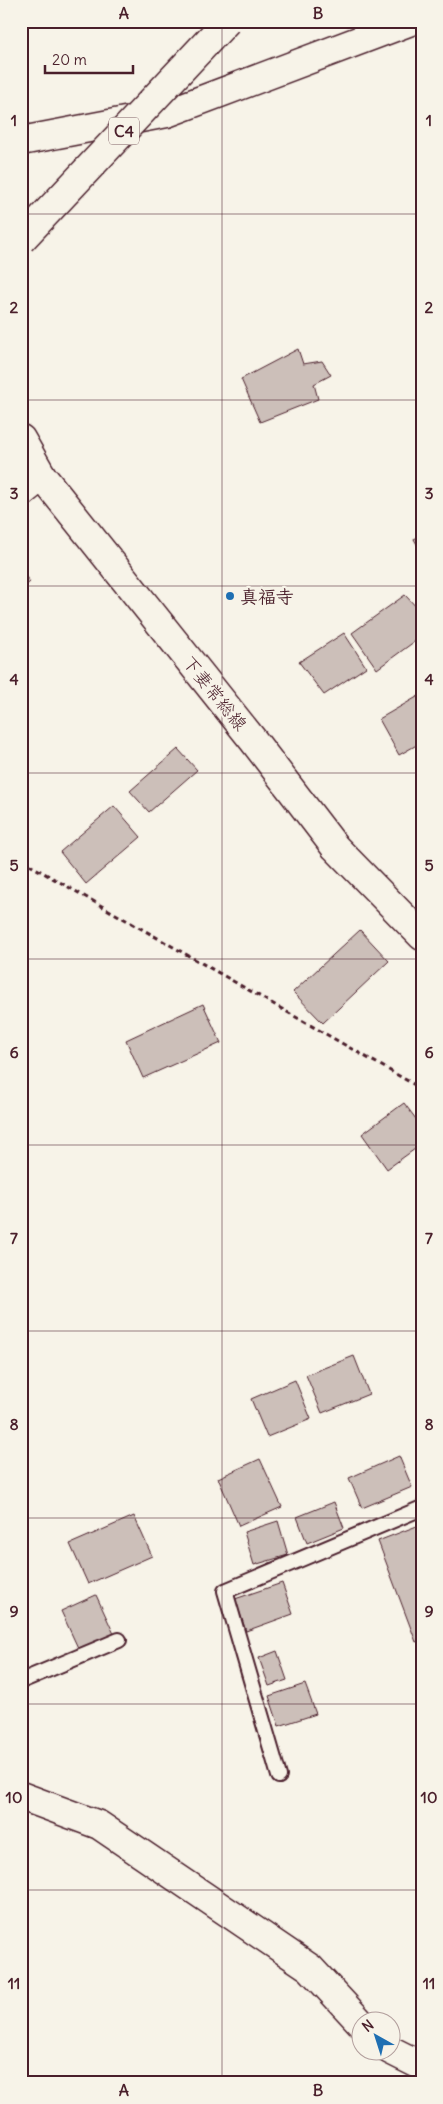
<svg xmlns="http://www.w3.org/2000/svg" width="443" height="2104" font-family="Delius,'Klee One',sans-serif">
  <rect width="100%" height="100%" fill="#f7f3e8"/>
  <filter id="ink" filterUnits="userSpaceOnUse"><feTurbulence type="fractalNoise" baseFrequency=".02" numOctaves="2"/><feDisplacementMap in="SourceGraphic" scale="10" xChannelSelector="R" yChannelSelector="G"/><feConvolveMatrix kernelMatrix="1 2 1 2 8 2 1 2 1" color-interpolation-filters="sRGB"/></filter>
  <g filter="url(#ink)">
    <path fill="#ccbfb9" stroke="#4a1f2b" d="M 298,349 L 303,364 L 322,361 L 331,375 L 314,384 L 318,399 L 260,422 L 241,379 Z
      M 422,535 L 422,553 L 414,539 Z
      M 21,571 L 30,582 L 21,590 Z
      M 405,595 L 422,613 L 422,620 L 416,626 L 422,636 L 377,669 L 352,633 Z
      M 344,633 L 366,667 L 324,695 L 299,662 Z
      M 422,694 L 422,742 L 399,755 L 379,719 Z
      M 178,749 L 197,770 L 149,812 L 130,791 Z
      M 114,806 L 141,837 L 86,884 L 60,852 Z
      M 360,930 L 389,961 L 323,1023 L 293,992 Z
      M 203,1004 L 221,1043 L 143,1078 L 126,1040 Z
      M 404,1103 L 422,1127 L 422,1144 L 387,1169 L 362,1134 Z
      M 354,1356 L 369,1394 L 322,1413 L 306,1375 Z
      M 295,1380 L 311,1419 L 267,1437 L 251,1399 Z
      M 399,1456 L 412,1487 L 362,1508 L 349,1478 Z
      M 260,1459 L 282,1507 L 239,1526 L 218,1478 Z
      M 334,1502 L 344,1528 L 307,1543 L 297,1517 Z
      M 134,1516 L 152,1556 L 88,1584 L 70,1544 Z
      M 278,1521 L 288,1555 L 254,1565 L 244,1532 Z
      M 422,1524 L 422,1640 L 416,1642 L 378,1541 Z
      M 282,1583 L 293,1614 L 246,1631 L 235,1599 Z
      M 96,1595 L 114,1634 L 79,1650 L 61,1611 Z
      M 277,1651 L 287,1680 L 269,1686 L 259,1658 Z
      M 305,1684 L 316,1714 L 279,1726 L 269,1696 Z"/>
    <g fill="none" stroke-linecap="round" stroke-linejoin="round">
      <g stroke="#4a1f2b" stroke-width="18">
        <path id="service" d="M 21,1681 L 119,1640
          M 279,1776 L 225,1591 L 422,1508"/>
      </g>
      <g stroke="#4a1f2b" stroke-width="31">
        <path id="minor" d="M 21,141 L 167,113 L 411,21
          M 21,493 L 42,476
          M 21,1796 L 99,1825 L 310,1968 L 360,2022
          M 390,2050 L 422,2066"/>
      </g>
      <g stroke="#4a1f2b" stroke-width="31">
        <path id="secondary" d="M 21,439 L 42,476 L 253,740 L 335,847 L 422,936"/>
      </g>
      <path stroke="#4a1f2b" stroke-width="3" stroke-dasharray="5 4" stroke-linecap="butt" d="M 21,860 L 422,1089"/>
      <use href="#service" stroke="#f7f3e8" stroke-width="14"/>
      <use href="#minor" stroke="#f7f3e8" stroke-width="28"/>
      <use href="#secondary" stroke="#f7f3e8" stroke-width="28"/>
      <g stroke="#4a1f2b" stroke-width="31" stroke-linecap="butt">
        <path id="motorway-bridge" d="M 21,240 L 227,21"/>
      </g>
      <use href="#motorway-bridge" stroke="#f7f3e8" stroke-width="28"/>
    </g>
  </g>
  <path fill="none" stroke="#4a1f2b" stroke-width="1" stroke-opacity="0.55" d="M 222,21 L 222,2083M 21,214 L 422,214M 21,400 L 422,400M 21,586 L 422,586M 21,773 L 422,773M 21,959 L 422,959M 21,1145 L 422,1145M 21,1331 L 422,1331M 21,1518 L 422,1518M 21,1704 L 422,1704M 21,1890 L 422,1890"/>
  <circle fill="#1f6fb2" stroke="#f7f3e8" stroke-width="2" cx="230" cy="596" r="5"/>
  <g text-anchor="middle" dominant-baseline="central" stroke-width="4.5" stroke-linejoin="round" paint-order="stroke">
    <rect fill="#f7f3e8" stroke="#7e5f64" stroke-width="1" x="109" y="117.5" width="30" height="27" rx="4"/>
    <g font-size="16" font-weight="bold" fill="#4a1f2b">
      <text x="124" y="131">C4</text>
    </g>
    <g font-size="18" font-weight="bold" fill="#4a1f2b" stroke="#f7f3e8" text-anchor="start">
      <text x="240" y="596">真福寺</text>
    </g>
    <g font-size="18" fill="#4a1f2b" stroke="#f7f3e8">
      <text transform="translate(215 693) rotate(51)">下妻常総線</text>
    </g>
  </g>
  <rect width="443" height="2104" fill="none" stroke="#f7f3e8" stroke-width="55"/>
  <g transform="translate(376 2036) rotate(321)"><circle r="24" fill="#f7f3e8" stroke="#b29e9c"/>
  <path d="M0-4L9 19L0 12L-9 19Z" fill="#1f6fb2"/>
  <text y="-8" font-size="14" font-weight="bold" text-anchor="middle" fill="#4a1f2b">N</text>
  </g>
  <path d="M45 65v8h88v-8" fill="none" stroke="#4a1f2b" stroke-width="2.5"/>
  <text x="52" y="65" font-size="15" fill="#4a1f2b" stroke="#f7f3e8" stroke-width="4" paint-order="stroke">20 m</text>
  <rect x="28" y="28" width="388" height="2048" fill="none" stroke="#4a1f2b" stroke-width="2"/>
  <g font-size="16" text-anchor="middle" font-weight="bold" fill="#4a1f2b">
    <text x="124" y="19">A</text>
    <text x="318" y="19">B</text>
    <text x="14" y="126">1</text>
    <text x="429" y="126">1</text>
    <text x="14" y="313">2</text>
    <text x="429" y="313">2</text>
    <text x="14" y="499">3</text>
    <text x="429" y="499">3</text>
    <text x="14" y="685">4</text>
    <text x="429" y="685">4</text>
    <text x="14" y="871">5</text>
    <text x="429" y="871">5</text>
    <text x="14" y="1058">6</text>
    <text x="429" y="1058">6</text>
    <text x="14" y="1244">7</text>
    <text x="429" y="1244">7</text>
    <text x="14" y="1430">8</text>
    <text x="429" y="1430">8</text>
    <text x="14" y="1617">9</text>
    <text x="429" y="1617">9</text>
    <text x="14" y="1803">10</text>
    <text x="429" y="1803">10</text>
    <text x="14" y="1989">11</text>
    <text x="429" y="1989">11</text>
    <text x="124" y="2096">A</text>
    <text x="318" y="2096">B</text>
  </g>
</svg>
